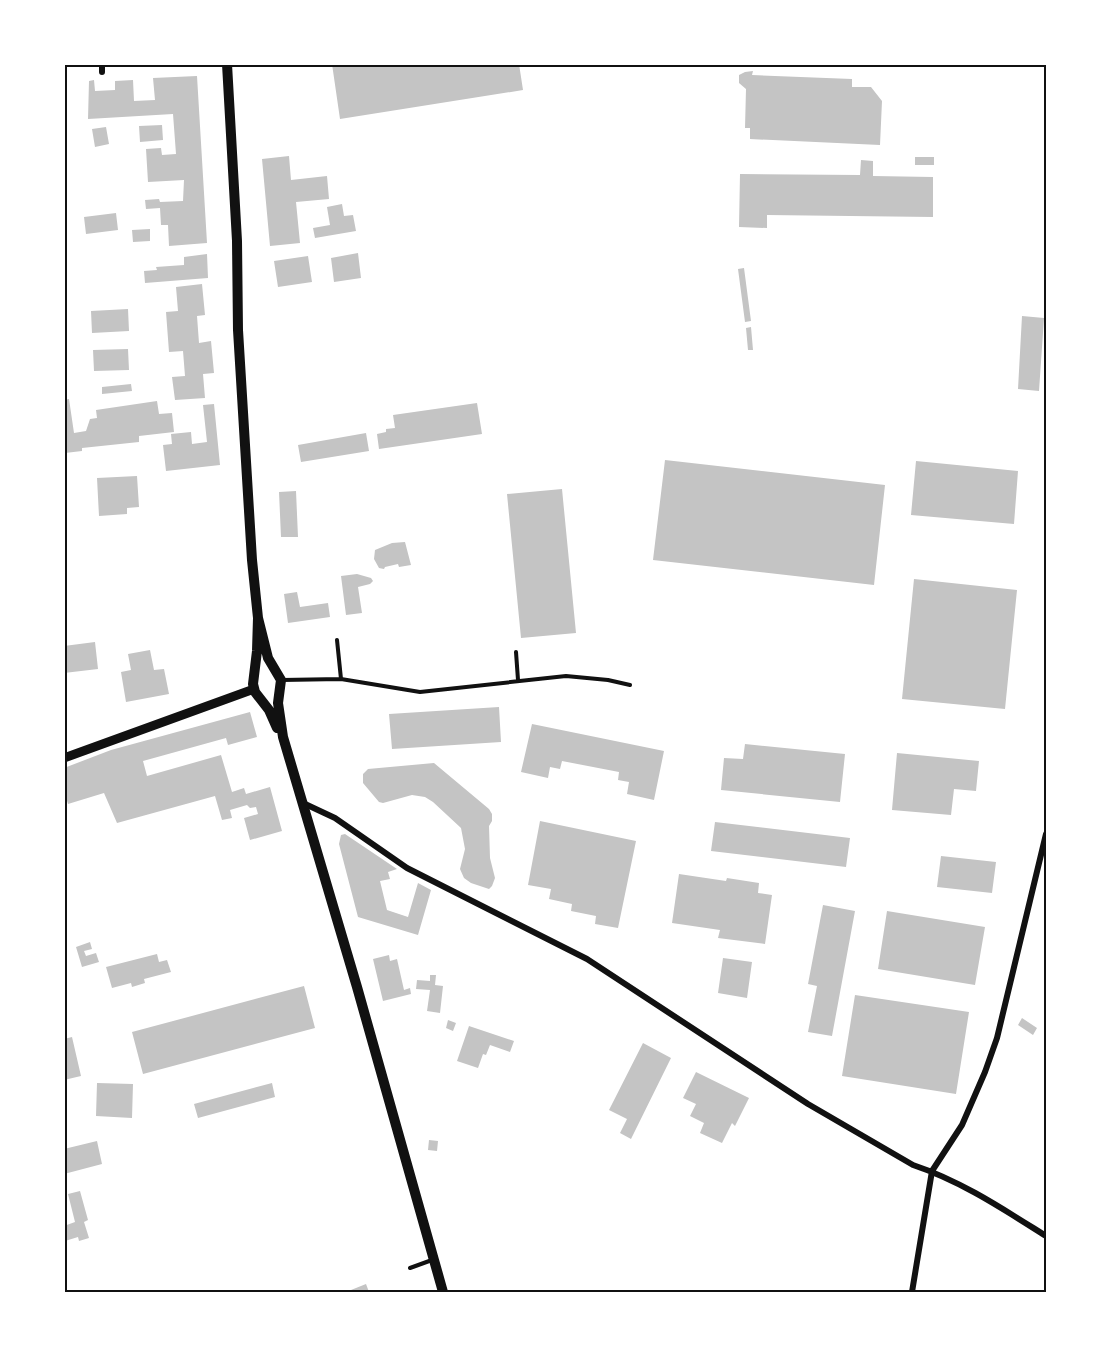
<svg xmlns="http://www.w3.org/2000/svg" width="1111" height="1357" font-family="'Zilla Slab',serif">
  <rect width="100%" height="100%" fill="#fff"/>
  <path fill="#c4c4c4" d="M 332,64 L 519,64 L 523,90 L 340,119 Z
    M 753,71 L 752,75 L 852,79 L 852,87 L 871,87 L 882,101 L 880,145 L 750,139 L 750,128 L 745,128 L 746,89 L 739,83 L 739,75 L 745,72 Z
    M 197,76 L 207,243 L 169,246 L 168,225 L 161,225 L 160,208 L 146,209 L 145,200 L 159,199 L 160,202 L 183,201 L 184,180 L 148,182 L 146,149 L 161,148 L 162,155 L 176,154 L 173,114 L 88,119 L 89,81 L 94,80 L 95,91 L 115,90 L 115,81 L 133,80 L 134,101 L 155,100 L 153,78 Z
    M 162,125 L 163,140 L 140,142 L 139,126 Z
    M 106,127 L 109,144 L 95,147 L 92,129 Z
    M 289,156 L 291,180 L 327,176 L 329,199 L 296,202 L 300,243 L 270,246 L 262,159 Z
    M 915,157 L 934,157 L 934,165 L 915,165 Z
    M 861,160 L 873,161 L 873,176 L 933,177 L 933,217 L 767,215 L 767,228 L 739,227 L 740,174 L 860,175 Z
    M 342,204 L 344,216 L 353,215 L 356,231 L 315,238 L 313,228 L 330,225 L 327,207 Z
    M 116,213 L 118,230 L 86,234 L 84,217 Z
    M 150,229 L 150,241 L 133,242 L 132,230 Z
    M 358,253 L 361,278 L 334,282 L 331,258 Z
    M 207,254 L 208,278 L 145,283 L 144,271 L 157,270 L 156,267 L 184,265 L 184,257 Z
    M 308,256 L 312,282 L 278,287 L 274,261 Z
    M 744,268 L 751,321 L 745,322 L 738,269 Z
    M 202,284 L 205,315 L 197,316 L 199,343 L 211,341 L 214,373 L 203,374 L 205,398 L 175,400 L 172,377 L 185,376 L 183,351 L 169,352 L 166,312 L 178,311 L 176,287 Z
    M 128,309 L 129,331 L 92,333 L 91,311 Z
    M 1022,316 L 1044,318 L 1039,391 L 1018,389 Z
    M 751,327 L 753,350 L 748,350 L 746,328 Z
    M 128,349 L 129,370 L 94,371 L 93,350 Z
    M 131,384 L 132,391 L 102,394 L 102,387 Z
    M 69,399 L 74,433 L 86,431 L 90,419 L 97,418 L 96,410 L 157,401 L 159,414 L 172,413 L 174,432 L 139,436 L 139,442 L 82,448 L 82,451 L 65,453 L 64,400 Z
    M 477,403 L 482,434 L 379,449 L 377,434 L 386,432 L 386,429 L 395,428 L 393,415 Z
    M 214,404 L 220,465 L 166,471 L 163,445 L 172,444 L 171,434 L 191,432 L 192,444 L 207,442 L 203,405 Z
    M 366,433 L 369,451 L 301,462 L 298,445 Z
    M 665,460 L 885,485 L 874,585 L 653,560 Z
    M 916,461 L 1018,471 L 1014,524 L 911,515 Z
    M 137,476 L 139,507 L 127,508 L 127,514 L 99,516 L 97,478 Z
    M 562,489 L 576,633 L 521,638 L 507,494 Z
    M 296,491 L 298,537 L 281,537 L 279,492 Z
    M 405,542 L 411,565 L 399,567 L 398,564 L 385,567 L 384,569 L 379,568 L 374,559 L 375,550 L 392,543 Z
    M 357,574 L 371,578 L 373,581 L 370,584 L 358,587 L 362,613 L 346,615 L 341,576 Z
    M 914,579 L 1017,590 L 1005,709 L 902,699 Z
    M 297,592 L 300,607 L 328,603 L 330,617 L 288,623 L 284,594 Z
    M 95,642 L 98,669 L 64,673 L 64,646 Z
    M 150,650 L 154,670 L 164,669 L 169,694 L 126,702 L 121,672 L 131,670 L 128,654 Z
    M 499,707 L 501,742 L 392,749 L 389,714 Z
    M 250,712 L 257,737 L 228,745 L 226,738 L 143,761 L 147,776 L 221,755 L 232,792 L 244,788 L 246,794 L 270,787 L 282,831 L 250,840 L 244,818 L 258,814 L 256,807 L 250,808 L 247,805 L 230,810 L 232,818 L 222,820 L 215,796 L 117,823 L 104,793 L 68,804 L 64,791 L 64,768 L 111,750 Z
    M 532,724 L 664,751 L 654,800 L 627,794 L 629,782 L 618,780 L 619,772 L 562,761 L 560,769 L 550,767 L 548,778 L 521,772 Z
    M 745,744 L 845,754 L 840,802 L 721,790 L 724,758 L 743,759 Z
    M 897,753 L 979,761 L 976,791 L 954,789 L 951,815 L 892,810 Z
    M 434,763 L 489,809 L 492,814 L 492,821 L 489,826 L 490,858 L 495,878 L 492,886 L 489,889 L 471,883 L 464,878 L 460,869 L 465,849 L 461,828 L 433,802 L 425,797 L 412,795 L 383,803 L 379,802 L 363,783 L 363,774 L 368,769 Z
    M 540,821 L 636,841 L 618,928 L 595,924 L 596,916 L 571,911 L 572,904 L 549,899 L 551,889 L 528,885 Z
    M 715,822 L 850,838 L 846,867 L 711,851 Z
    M 345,834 L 397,869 L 388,872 L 390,879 L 380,881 L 387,910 L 408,917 L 418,883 L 431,890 L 418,935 L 358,917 L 339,844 L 341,835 Z
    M 941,856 L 996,862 L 992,893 L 937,887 Z
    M 679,874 L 726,881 L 727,878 L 759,883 L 758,893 L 772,895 L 765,944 L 718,938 L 720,930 L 672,923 Z
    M 823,905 L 855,911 L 832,1036 L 808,1032 L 817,986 L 808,984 Z
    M 887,911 L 985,927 L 975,985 L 878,969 Z
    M 90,942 L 92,949 L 84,951 L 86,956 L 96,953 L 99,962 L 82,967 L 76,947 Z
    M 157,954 L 159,962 L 167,960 L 171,972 L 144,979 L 145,983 L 132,987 L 131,983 L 112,988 L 106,967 Z
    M 389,955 L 390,961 L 397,959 L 404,990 L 410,988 L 411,994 L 383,1001 L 373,959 Z
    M 723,958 L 752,962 L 747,998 L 718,993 Z
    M 430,975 L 436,975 L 435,985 L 443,986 L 440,1013 L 427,1011 L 430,990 L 416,989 L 417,980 L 430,981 Z
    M 304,986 L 315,1028 L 143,1074 L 132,1032 Z
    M 855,995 L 969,1012 L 956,1094 L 842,1076 Z
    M 1022,1018 L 1037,1028 L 1033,1035 L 1018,1025 Z
    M 448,1020 L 456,1023 L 453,1031 L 446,1028 Z
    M 469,1026 L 514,1041 L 510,1052 L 490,1045 L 486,1055 L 483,1054 L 478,1068 L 457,1061 Z
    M 72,1037 L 81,1076 L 64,1080 L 64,1039 Z
    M 643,1043 L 671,1058 L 631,1139 L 620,1133 L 627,1119 L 609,1110 Z
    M 696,1072 L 749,1098 L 735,1126 L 732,1123 L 722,1143 L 700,1133 L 704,1123 L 690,1116 L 696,1104 L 683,1098 Z
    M 97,1083 L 133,1084 L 132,1118 L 96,1116 Z
    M 272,1083 L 275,1097 L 198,1118 L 194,1104 Z
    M 429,1140 L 438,1141 L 437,1151 L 428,1150 Z
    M 97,1141 L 102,1164 L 64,1174 L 64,1149 Z
    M 80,1191 L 88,1220 L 84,1222 L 89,1238 L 79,1241 L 78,1237 L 65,1241 L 64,1226 L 75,1222 L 68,1194 Z
    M 366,1284 L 369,1292 L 346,1292 Z"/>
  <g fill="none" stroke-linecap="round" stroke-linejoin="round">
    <path stroke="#111" stroke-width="4" d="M 337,640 L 341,679
      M 516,652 L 518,680
      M 282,680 L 341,679 L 420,692 L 566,676 L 608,680 L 630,685
      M 410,1268 L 432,1260"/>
    <path stroke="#111" stroke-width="6" d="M 102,64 L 102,72
      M 303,803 L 335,818 L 407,868 L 587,959 L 808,1104 L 913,1165 C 961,1181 1003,1209 1046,1236
      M 912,1292 L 932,1171 L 962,1125 L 985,1072 L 997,1038 L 1046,834"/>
    <path stroke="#111" stroke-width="9" d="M 64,758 L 254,689"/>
    <path stroke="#111" stroke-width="10" d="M 227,64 L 237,241 L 238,330 L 252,560 L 258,618 L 257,651 L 253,684 L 255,692 L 269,710 L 277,728
      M 258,618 L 268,658 L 281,680 L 278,703 L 283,737 L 357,987 L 443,1292"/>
  </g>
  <rect width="1111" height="1357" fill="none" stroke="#ffffff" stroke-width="132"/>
  <rect x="66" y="66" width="979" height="1225" fill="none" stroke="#111" stroke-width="2"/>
</svg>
